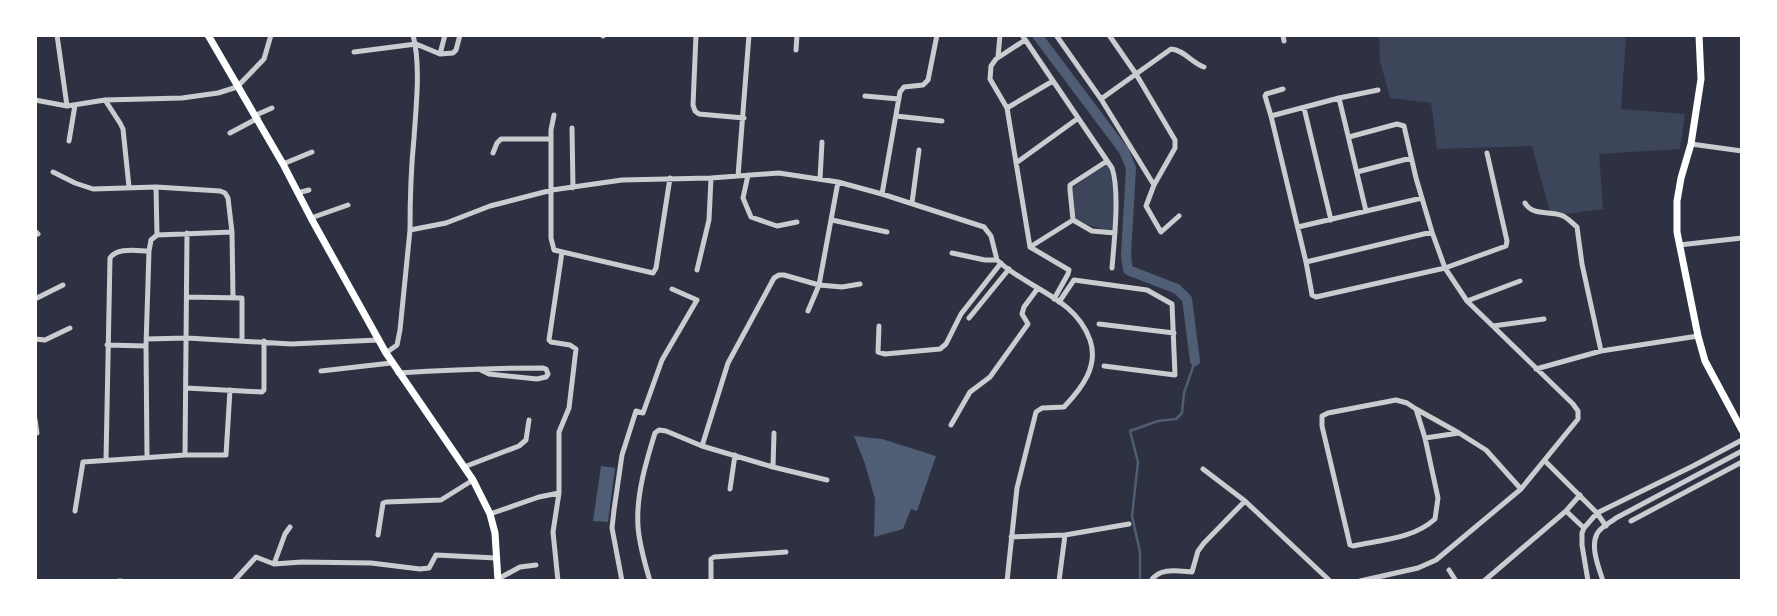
<svg xmlns="http://www.w3.org/2000/svg" width="1777" height="616" font-family="Commissioner,sans-serif">
  <rect width="100%" height="100%" fill="#2d3142"/>
  <path fill="#3c4559" d="M 1379,35 L 1618,35 L 1626,38 L 1621,109 L 1685,114 L 1680,149 L 1599,154 L 1603,209 L 1551,216 L 1532,146 L 1437,149 L 1431,103 L 1390,98 L 1380,61 Z
    M 1107,161 L 1115,192 L 1115,233 L 1073,220 L 1070,190 Z"/>
  <path fill="#4f5d75" d="M 854,436 L 882,439 L 936,456 L 917,511 L 911,509 L 903,529 L 874,537 L 875,499 L 865,464 Z
    M 601,466 L 615,468 L 608,522 L 593,521 Z"/>
  <g fill="none" stroke-linecap="round" stroke-linejoin="round">
    <path stroke="#4f5d75" stroke-width="2.5" d="M 1140,581 L 1140,552 L 1132,516 L 1138,462 L 1130,431 L 1158,421 L 1176,419 L 1182,413 L 1184,393 L 1195,361"/>
    <path stroke="#4f5d75" stroke-width="10" d="M 1037,35 L 1124,151 L 1131,168 L 1126,255 L 1128,270 L 1177,289 L 1187,299 L 1195,361"/>
    <path stroke="#caccd0" stroke-width="5" d="M 57,35 L 67,106
      M 696,35 L 693,105 L 695,111 L 699,114 L 744,118
      M 1022,35 L 1112,168 C 1120,191 1114,243 1112,268
      M 1056,35 L 1101,99 L 1154,185
      M 1109,35 L 1136,74 L 1175,140 L 1175,148 L 1154,185 L 1146,206 L 1161,232 L 1179,216
      M 1283,35 L 1284,41
      M 603,36 L 603,35
      M 1025,40 L 996,59 L 991,66 L 990,79 L 1007,108 L 1030,247
      M 796,50 L 797,35
      M 354,52 L 416,44 L 440,54 L 453,53 L 456,50 L 460,35
      M 440,54 L 445,35
      M 998,57 L 1000,35
      M 1283,89 L 1266,94 L 1265,96 L 1271,116 L 1306,262 L 1311,289 L 1312,295 L 1316,297 L 1445,268 L 1506,246 L 1507,241 L 1487,153
      M 865,96 L 899,99
      M 1339,98 L 1366,211
      M 1101,99 L 1171,49 C 1184,50 1192,63 1204,67
      M 35,100 L 67,106 L 105,100 L 182,98 L 218,93 L 237,87 L 264,59 L 271,35
      M 105,100 L 120,123 L 123,129 L 129,187
      M 1007,108 L 1053,81
      M 1304,108 L 1331,220
      M 256,115 L 272,108
      M 554,115 L 551,130 L 551,238 L 554,250 L 653,273 L 656,268 L 670,178
      M 896,116 L 942,121
      M 1271,116 L 1339,98 L 1378,90
      M 572,128 L 573,188
      M 230,133 L 258,118
      M 1349,137 L 1397,124 L 1404,126 L 1416,178 L 1432,232 L 1445,268 L 1467,301 L 1573,404 L 1578,411 L 1578,419 L 1521,489 L 1436,560 L 1418,568 L 1360,581
      M 69,141 L 75,105
      M 1691,144 L 1742,151
      M 493,153 L 497,143 L 501,139 L 551,139
      M 1107,161 L 1070,185 L 1070,190 L 1073,220 L 1092,231 L 1115,233
      M 1016,163 L 1077,119
      M 283,164 L 312,152
      M 53,172 L 75,183 L 93,189 L 156,187
      M 1357,172 L 1411,158
      M 748,175 L 743,198 L 751,217 L 777,226 L 797,222
      M 738,176 L 749,35
      M 820,179 L 822,142
      M 297,193 L 309,190
      M 882,194 L 900,92 L 904,87 L 923,85 L 928,80 L 937,35
      M 912,203 L 919,150
      M 1525,203 C 1533,217 1551,210 1563,216 C 1568,218 1573,224 1577,227 L 1582,264 L 1601,351
      M 311,218 L 348,205
      M 832,220 L 887,232
      M 1298,227 L 1422,198
      M 410,230 C 410,199 411,168 414,138 C 416,107 421,65 413,35
      M 35,231 L 38,234
      M 157,235 L 156,187 L 220,191 L 225,193 L 228,198 L 232,232 L 233,297
      M 1679,245 L 1742,238
      M 1030,247 L 1069,270 L 1068,274 L 1054,299
      M 1030,247 L 1073,220
      M 952,253 L 985,260 L 997,260
      M 1306,262 L 1432,232
      M 697,270 L 709,220 L 711,178
      M 187,297 L 242,298 L 242,340
      M 35,299 L 63,285
      M 1467,301 L 1520,281
      M 1059,302 L 1074,280 L 1147,290 L 1172,304 L 1175,375 L 1104,366
      M 808,311 L 819,285 L 842,287 L 860,284
      M 969,318 L 1009,269
      M 1099,324 L 1174,333
      M 879,326 L 878,352 L 885,354 L 940,349 L 946,344 L 961,314 L 1001,263
      M 1493,326 L 1544,319
      M 35,339 L 45,340 L 70,328
      M 147,339 L 187,338 L 291,344 L 378,340
      M 107,345 L 146,346
      M 386,353 L 397,345 L 400,330 L 410,230 L 446,223 L 490,206 L 552,190 L 622,180 L 711,178 L 779,173 L 838,182 L 882,194 L 984,227 L 991,236 L 997,260 C 1027,289 1075,297 1090,340 C 1099,366 1082,388 1064,407 L 1042,408 L 1036,412 L 1017,488 L 1007,581
      M 1536,369 L 1601,351 L 1698,336
      M 321,371 L 391,363
      M 398,373 C 446,370 494,368 543,368 L 546,369 L 548,374 L 546,377 L 537,379 L 489,374 L 479,369
      M 186,388 L 262,392 L 264,390 L 264,341
      M 1416,409 L 1407,403 L 1396,400 L 1328,413 L 1322,416 L 1322,426 L 1350,545 L 1353,546 C 1381,540 1413,539 1435,519 L 1438,498 L 1425,438 L 1416,409 L 1459,433 L 1486,450 L 1521,489
      M 35,419 L 37,433
      M 951,425 L 970,392 L 990,377 L 1028,324 L 1022,314 L 1024,307 L 1038,288
      M 1425,438 L 1459,433
      M 702,446 L 728,363 L 774,278 L 779,275 L 784,275 L 819,285 L 838,182
      M 185,455 L 187,233
      M 147,457 L 146,346 L 149,251 L 151,240 L 157,235 L 232,232
      M 106,460 L 110,258 C 117,247 137,251 149,251
      M 1545,461 L 1597,513 L 1606,526
      M 464,467 L 519,446 L 526,440 L 529,420
      M 773,467 L 827,480
      M 1203,469 L 1245,501
      M 730,489 L 735,455
      M 75,511 L 83,462 L 185,455 L 226,455 L 230,390
      M 1566,511 L 1584,528
      M 490,514 L 539,497 L 559,493
      M 1631,521 L 1742,462
      M 378,535 L 383,503 L 386,502 L 441,500 L 473,480
      M 1011,537 L 1065,535 L 1129,524
      M 274,564 L 285,534 L 290,527
      M 1449,570 L 1456,581
      M 498,579 L 520,567 L 536,565
      M 119,581 L 121,581
      M 234,581 L 256,557 L 274,564 L 302,562 L 371,563 L 420,569 L 429,568 L 436,555 L 496,558
      M 558,581 L 553,532 L 559,493 L 559,432 L 569,408 L 576,349 L 570,345 L 551,342 L 549,340 L 562,252
      M 622,581 L 612,528 L 614,510 L 622,455 L 636,411 L 643,413 L 662,360 L 697,300 L 672,289
      M 650,581 C 645,564 639,544 638,526 C 636,495 646,462 655,433 L 659,430 L 666,431 L 702,446 L 773,467 L 774,433
      M 711,581 L 711,559 L 714,557 L 786,552
      M 1059,581 L 1065,535
      M 1151,581 C 1159,567 1178,571 1192,572 L 1198,551 L 1204,543 L 1245,501 L 1330,581
      M 1484,581 L 1566,511 L 1580,495
      M 1588,581 L 1582,545 L 1582,533 L 1584,528 L 1597,513 L 1693,466 L 1742,440
      M 1603,581 C 1599,568 1590,547 1597,534 C 1600,527 1610,523 1616,518 L 1742,451"/>
    <path stroke="#fff" stroke-width="7" d="M 208,35 L 283,164 L 311,218 L 386,353 L 473,480 L 490,514 L 495,533 L 498,581
      M 1699,35 L 1701,79 L 1691,144 L 1681,178 L 1677,201 L 1677,232 L 1698,336 L 1705,361 L 1742,430"/>
  </g>
  <rect width="1777" height="616" fill="none" stroke="#ffffff" stroke-width="74"/>
</svg>
